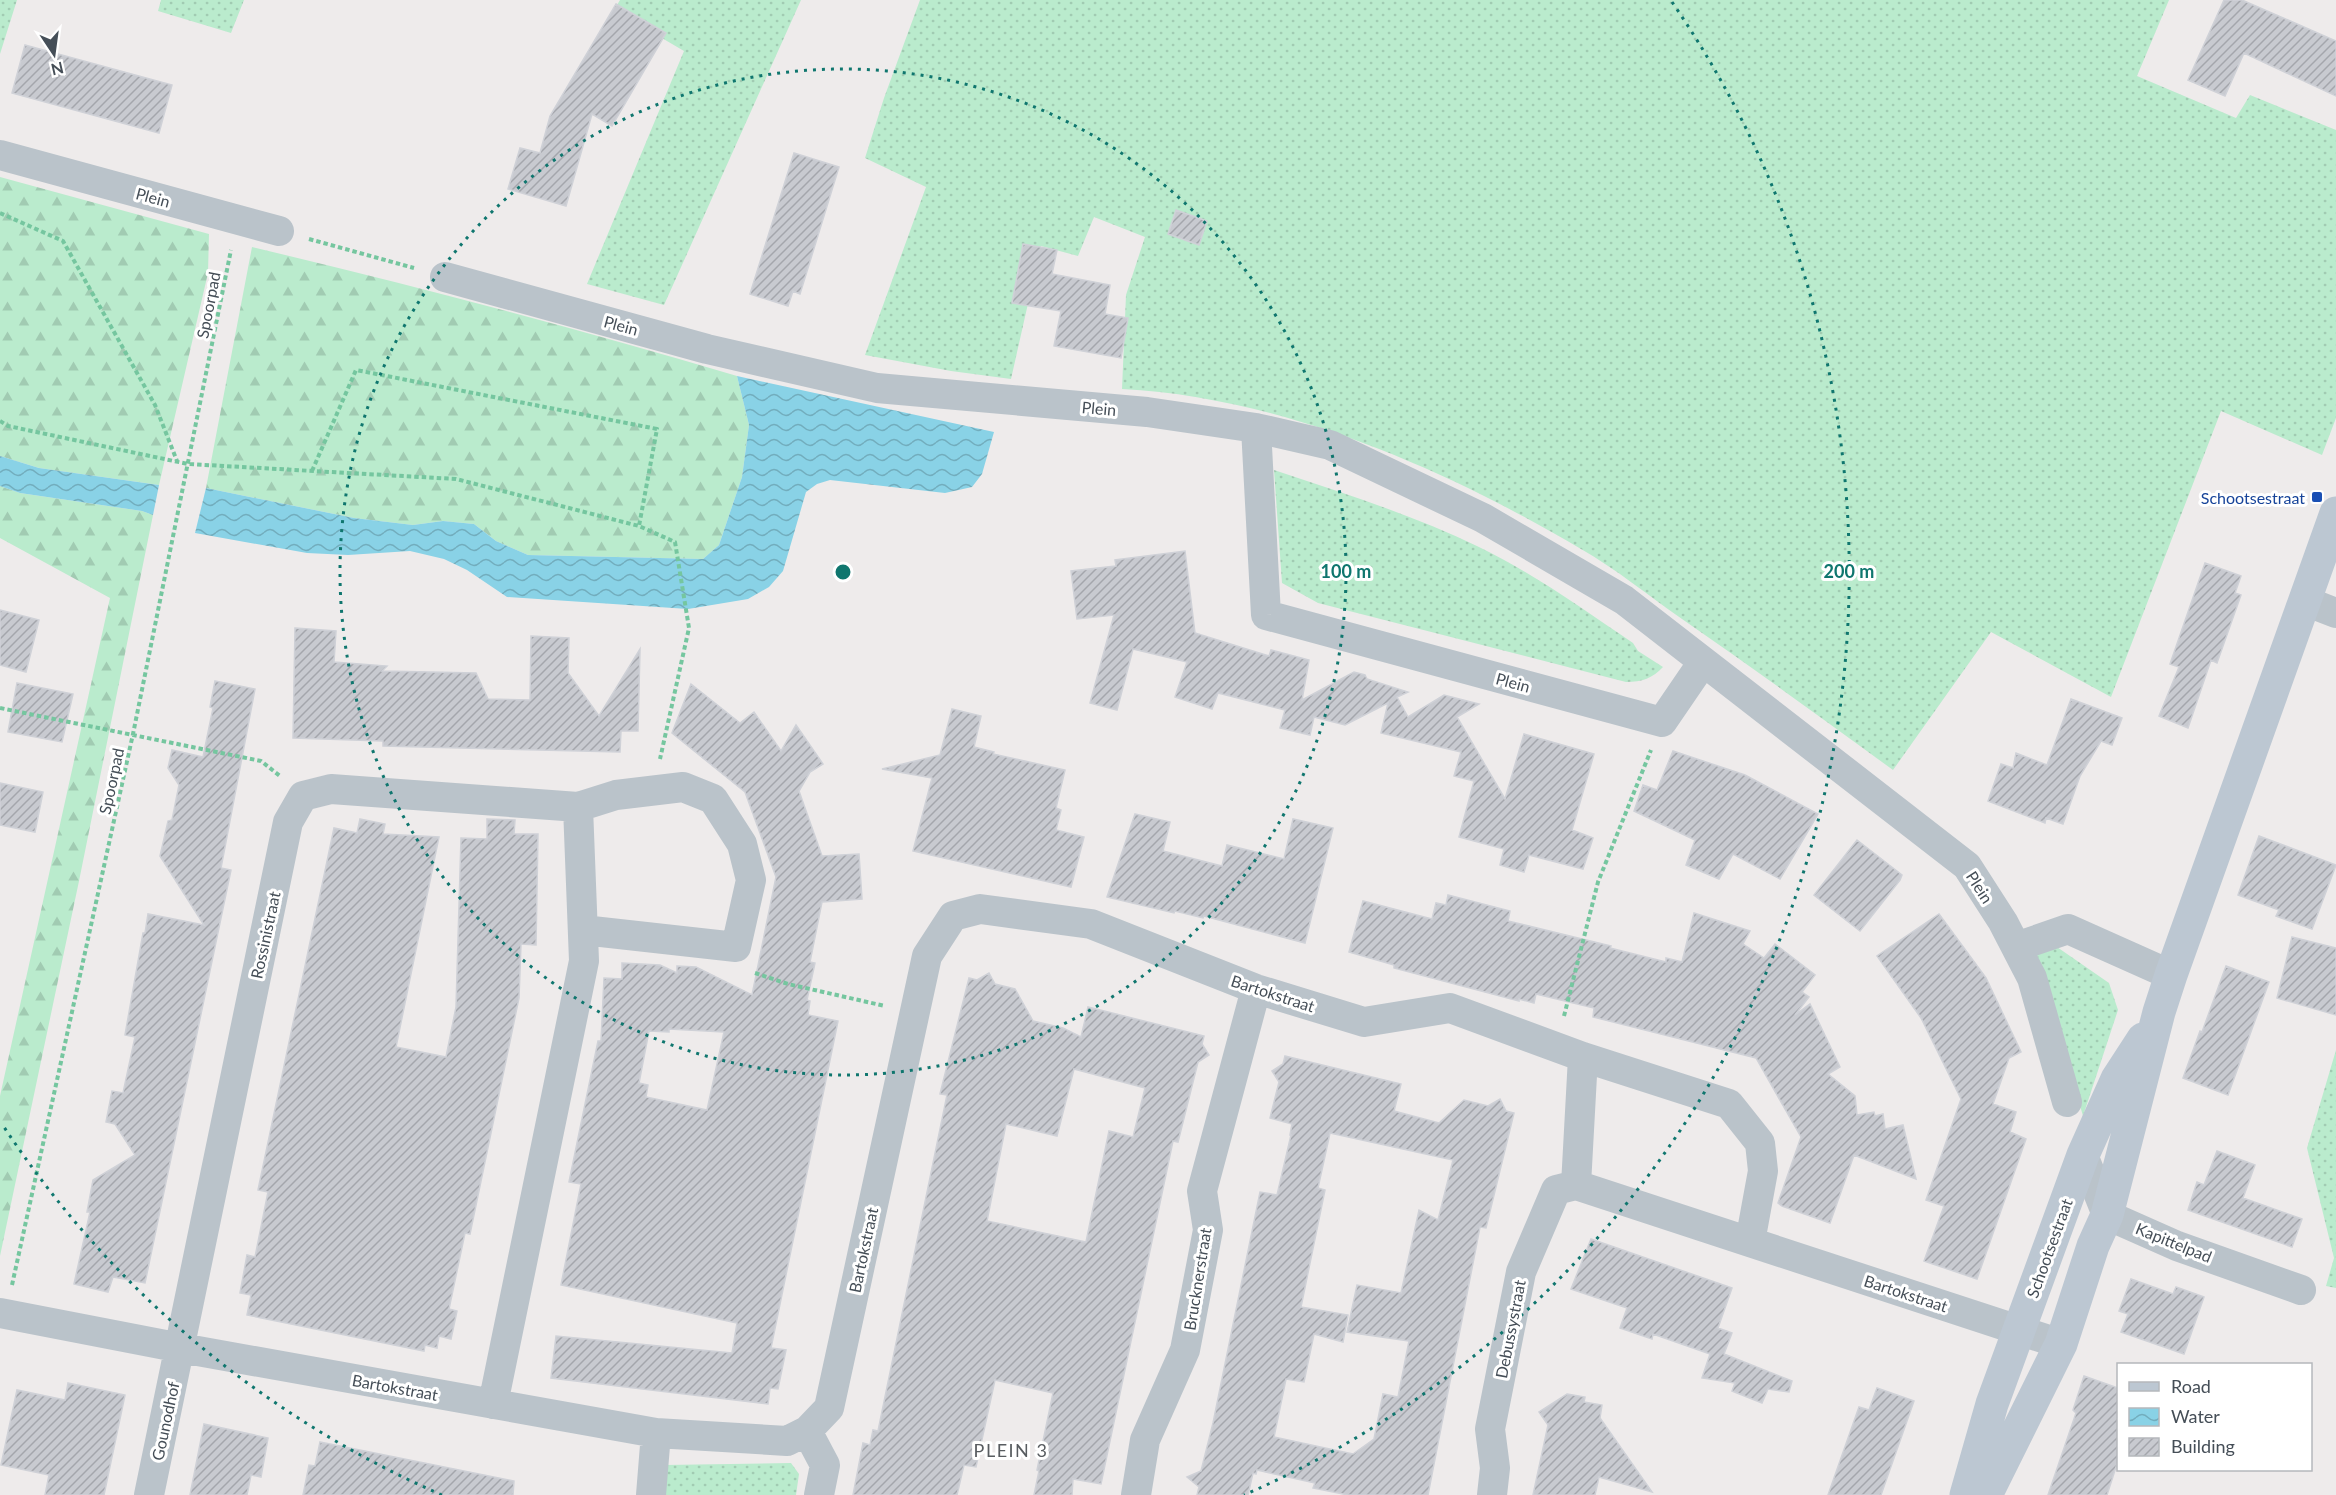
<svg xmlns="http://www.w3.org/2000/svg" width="2336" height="1495" font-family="Lato,sans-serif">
  <defs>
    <pattern id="grass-dots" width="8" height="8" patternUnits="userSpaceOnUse" patternTransform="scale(1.5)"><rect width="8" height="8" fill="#baebcd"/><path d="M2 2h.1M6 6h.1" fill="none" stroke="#a1cbb2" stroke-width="1.8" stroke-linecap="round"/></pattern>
    <pattern id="forest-firs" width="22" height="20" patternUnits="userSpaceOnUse" patternTransform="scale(1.5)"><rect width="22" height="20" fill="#baebcd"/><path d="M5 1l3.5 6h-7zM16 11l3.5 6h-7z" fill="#a1cbb2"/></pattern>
    <pattern id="water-waves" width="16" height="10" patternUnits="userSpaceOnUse" patternTransform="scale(1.5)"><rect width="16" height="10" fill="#89d2e6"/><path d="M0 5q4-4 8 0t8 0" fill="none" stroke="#72adbd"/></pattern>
    <pattern id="building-hatch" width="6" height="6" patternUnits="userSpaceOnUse" patternTransform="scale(1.5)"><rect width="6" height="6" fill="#c8cad0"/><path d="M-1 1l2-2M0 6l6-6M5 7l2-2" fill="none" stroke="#a4a6ac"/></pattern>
  </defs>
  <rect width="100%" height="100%" fill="#eeebeb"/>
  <path fill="url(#grass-dots)" d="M 0,0 L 17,0 L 0,54 Z
    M 161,0 L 244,0 L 231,33 L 158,11 Z
    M 620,0 L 801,0 L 664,305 L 587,284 L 684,51 L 614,10 Z
    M 920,0 L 2169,0 L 2137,76 L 2236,118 L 2250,95 L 2336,130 L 2336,418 L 2322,455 L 2221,411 L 2111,697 L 1991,632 L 1893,770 C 1823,719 1753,668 1682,619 C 1649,596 1616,569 1581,549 C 1446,469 1281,397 1122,389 L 1126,295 L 1145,237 L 1094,217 L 1078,256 L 1041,246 L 1011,379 L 951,371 L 865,355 L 926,187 L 865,158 L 884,98 Z
    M 1274,470 C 1343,493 1413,515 1479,547 C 1533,573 1583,609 1633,643 L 1638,651 L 1663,667 C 1653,678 1642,682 1626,682 L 1318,603 L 1282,583 Z
    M 2044,938 L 2109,983 L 2118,1010 L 2083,1116 L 2037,955 Z
    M 2336,1050 L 2336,1288 L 2326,1286 L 2334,1258 L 2307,1148 Z
    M 791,1463 L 799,1474 L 796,1495 L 663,1495 L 664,1465 Z"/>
  <path fill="url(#forest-firs)" d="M 0,177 L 209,234 L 208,273 L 159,485 L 39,468 L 0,456 Z
    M 252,247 C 415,286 577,328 737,376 L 749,425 L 742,477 L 719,545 L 703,559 L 528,555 L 496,541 L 474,524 L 443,521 L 413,525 L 354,518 L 206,488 Z
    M 0,486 L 20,493 L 142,511 L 153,515 L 79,881 L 0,1256 L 0,1096 L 110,598 L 0,538 Z"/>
  <path fill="url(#water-waves)" d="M 737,376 L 994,432 L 982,474 L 972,487 L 945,493 L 830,480 L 817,484 L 806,492 L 783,571 L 769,587 L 748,599 L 688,609 L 507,597 L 467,570 L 444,559 L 410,551 L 348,555 L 307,553 L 195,533 L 206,488 L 354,518 L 413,525 L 443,521 L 474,524 L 496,541 L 528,555 L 703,559 L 719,545 L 742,477 L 749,425 Z
    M 0,456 L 39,468 L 159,485 L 153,515 L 142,511 L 20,493 L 0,486 Z"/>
  <path fill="url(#building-hatch)" stroke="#cfd1d7" stroke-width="1.5" fill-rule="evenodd" d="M 2224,0 L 2242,0 L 2336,41 L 2336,96 L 2244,53 L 2225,96 L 2188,80 Z
    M 616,4 L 666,33 L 612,126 L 592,114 L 566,206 L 508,189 L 520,148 L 540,153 L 550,116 Z
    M 25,45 L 172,85 L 159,133 L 12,93 Z
    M 794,153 L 839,167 L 800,294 L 793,291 L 788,306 L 750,294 Z
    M 1176,210 L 1207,221 L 1199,245 L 1168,234 Z
    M 1023,244 L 1057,250 L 1052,274 L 1110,285 L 1105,314 L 1128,318 L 1121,358 L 1054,346 L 1061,311 L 1012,303 Z
    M 1185,551 L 1195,633 L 1269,656 L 1271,650 L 1309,660 L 1302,700 L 1354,672 L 1365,675 L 1367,679 L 1408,692 L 1397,697 L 1408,717 L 1444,695 L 1479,704 L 1457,717 L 1505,799 L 1524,734 L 1594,754 L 1572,830 L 1593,838 L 1583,869 L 1529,855 L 1524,872 L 1500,865 L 1504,849 L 1459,837 L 1474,781 L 1454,776 L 1461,752 L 1381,733 L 1388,703 L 1345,725 L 1314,717 L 1310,735 L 1280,728 L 1285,710 L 1218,693 L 1212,709 L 1175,697 L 1187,662 L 1133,649 L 1117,710 L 1090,703 L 1114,615 L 1077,619 L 1071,571 L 1116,566 L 1115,560 Z
    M 2205,563 L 2241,576 L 2235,593 L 2241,595 L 2217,663 L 2211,660 L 2188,728 L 2159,716 L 2179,667 L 2170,664 Z
    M 0,610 L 39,620 L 26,672 L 0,665 Z
    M 295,628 L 336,631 L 334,662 L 387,666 L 382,671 L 476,673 L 488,699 L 530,700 L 531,636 L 569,638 L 568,673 L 599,716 L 640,649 L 638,731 L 621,731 L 620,752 L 383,746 L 383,741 L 293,738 Z
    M 215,681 L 255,689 L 221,868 L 231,870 L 145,1283 L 113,1277 L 108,1292 L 74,1284 L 90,1212 L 87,1212 L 93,1180 L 135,1155 L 115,1124 L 106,1122 L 112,1091 L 123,1093 L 135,1037 L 125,1035 L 143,933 L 145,933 L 148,914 L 204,925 L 160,856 L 168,821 L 172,820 L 179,785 L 168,768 L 172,750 L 203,757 L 213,708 L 210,707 Z
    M 17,683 L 73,694 L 62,742 L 8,732 Z
    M 691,684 L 740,723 L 754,712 L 781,751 L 796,725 L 823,764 L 810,772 L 799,791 L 822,856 L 859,854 L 862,899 L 822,902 L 810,962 L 815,963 L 807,1000 L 810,1001 L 808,1015 L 838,1021 L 771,1348 L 786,1350 L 778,1389 L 770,1388 L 768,1404 L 551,1378 L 556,1336 L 732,1353 L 737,1323 L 561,1285 L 581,1184 L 569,1182 L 598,1041 L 601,1041 L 604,978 L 622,979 L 622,963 L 660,965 L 677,973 L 677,966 L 696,967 L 752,995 L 776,877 L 745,792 L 672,733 ZM 669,1029 L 724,1032 L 707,1110 L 646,1097 L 648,1085 L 639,1083 L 649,1031 L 669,1032 Z
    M 2071,699 L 2122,718 L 2112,745 L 2101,741 L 2080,776 L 2063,824 L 2046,818 L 2045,823 L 1988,801 L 2001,764 L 2013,768 L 2016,753 L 2047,765 Z
    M 952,709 L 981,716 L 974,747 L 994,752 L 993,754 L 1065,770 L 1056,808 L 1061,810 L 1056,830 L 1084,837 L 1071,887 L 913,851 L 932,778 L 882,769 L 940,755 Z
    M 1673,751 L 1745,775 L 1818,814 L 1780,879 L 1733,854 L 1719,879 L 1686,865 L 1695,840 L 1634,811 L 1643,785 L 1657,790 Z
    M 0,783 L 43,792 L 35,832 L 0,825 Z
    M 1135,814 L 1170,822 L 1163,851 L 1222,866 L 1227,845 L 1284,859 L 1293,819 L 1333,828 L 1305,943 L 1204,916 L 1203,918 L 1175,911 L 1174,913 L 1107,897 Z
    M 360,819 L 385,824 L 383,834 L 439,837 L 396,1047 L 446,1057 L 456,1007 L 461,838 L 487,839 L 487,819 L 515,820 L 514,834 L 538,834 L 536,945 L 521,944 L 519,998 L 470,1234 L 465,1233 L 449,1309 L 457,1311 L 451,1339 L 439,1336 L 437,1348 L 425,1345 L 424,1351 L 247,1315 L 251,1295 L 240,1293 L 247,1255 L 255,1257 L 268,1192 L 258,1190 L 334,828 L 357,833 Z
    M 2259,836 L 2336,865 L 2312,929 L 2276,916 L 2279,910 L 2238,895 Z
    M 1857,840 L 1902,875 L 1900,880 L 1860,931 L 1814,895 Z
    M 1448,895 L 1510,911 L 1508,921 L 1611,946 L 1610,948 L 1666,962 L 1666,958 L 1682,962 L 1694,913 L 1750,931 L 1743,944 L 1764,958 L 1775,944 L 1815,975 L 1802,992 L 1809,997 L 1795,1015 L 1810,1004 L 1840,1067 L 1828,1074 L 1855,1096 L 1857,1115 L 1874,1112 L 1875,1116 L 1883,1114 L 1885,1129 L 1903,1125 L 1916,1179 L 1854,1155 L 1830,1223 L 1782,1206 L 1778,1203 L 1801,1137 L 1756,1058 L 1593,1017 L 1594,1008 L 1536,994 L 1534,1003 L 1519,999 L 1519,1001 L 1394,968 L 1394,965 L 1349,952 L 1363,901 L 1432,919 L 1436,903 L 1446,905 Z
    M 1939,914 L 1986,978 L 2021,1052 L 2009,1058 L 1993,1104 L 2016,1112 L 2010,1132 L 2026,1139 L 1977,1279 L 1924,1261 L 1944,1206 L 1926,1200 L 1961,1099 L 1921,1018 L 1877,956 Z
    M 2292,937 L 2336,948 L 2336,1015 L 2277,998 Z
    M 2226,966 L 2269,982 L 2228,1095 L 2183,1078 L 2200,1031 L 2202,1032 Z
    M 989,973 L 995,984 L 1015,989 L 1033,1021 L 1063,1028 L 1081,1037 L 1088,1007 L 1204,1036 L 1202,1044 L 1209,1055 L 1198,1062 L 1178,1142 L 1173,1141 L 1101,1484 L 1073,1479 L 1072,1495 L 1034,1495 L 1039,1471 L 1037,1470 L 1053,1393 L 995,1380 L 976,1467 L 964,1465 L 957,1495 L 853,1495 L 863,1443 L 870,1445 L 873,1430 L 878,1431 L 947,1095 L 940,1094 L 969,978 L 977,980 ZM 1074,1069 L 1145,1088 L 1133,1137 L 1109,1131 L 1086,1242 L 987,1221 L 1006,1124 L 1057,1136 Z
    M 1285,1056 L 1401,1084 L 1394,1111 L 1439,1123 L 1464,1100 L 1488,1106 L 1500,1099 L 1506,1111 L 1514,1113 L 1486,1228 L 1480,1227 L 1428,1495 L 1348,1495 L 1313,1488 L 1315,1483 L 1257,1470 L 1256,1474 L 1253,1473 L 1248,1495 L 1197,1495 L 1199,1487 L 1187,1477 L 1201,1471 L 1213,1423 L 1260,1192 L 1277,1195 L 1291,1135 L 1290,1135 L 1292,1124 L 1270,1118 L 1279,1082 L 1272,1071 L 1283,1064 ZM 1330,1133 L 1453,1160 L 1438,1220 L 1419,1210 L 1401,1293 L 1357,1285 L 1347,1332 L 1409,1341 L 1398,1397 L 1383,1394 L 1374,1439 L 1353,1454 L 1274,1437 L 1286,1379 L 1304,1382 L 1314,1334 L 1343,1342 L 1348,1315 L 1301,1307 L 1325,1190 L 1318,1188 Z
    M 2217,1151 L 2255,1165 L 2243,1198 L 2302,1219 L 2292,1247 L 2188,1210 L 2197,1182 L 2204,1185 Z
    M 1591,1239 L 1732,1288 L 1718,1328 L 1732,1333 L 1724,1354 L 1792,1381 L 1789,1392 L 1768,1389 L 1762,1403 L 1732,1391 L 1735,1383 L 1702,1378 L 1710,1354 L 1653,1334 L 1652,1339 L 1620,1328 L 1627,1308 L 1571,1289 Z
    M 2131,1279 L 2173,1294 L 2176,1287 L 2204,1297 L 2184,1354 L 2121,1332 L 2128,1314 L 2119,1311 Z
    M 2084,1376 L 2118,1388 L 2118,1461 L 2107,1495 L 2048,1495 L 2076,1413 L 2073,1410 Z
    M 68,1383 L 125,1395 L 104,1495 L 45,1495 L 49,1475 L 1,1465 L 17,1390 L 65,1400 Z
    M 1877,1388 L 1914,1401 L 1881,1495 L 1828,1495 L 1859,1407 L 1869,1410 Z
    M 1567,1394 L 1585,1397 L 1584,1402 L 1602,1405 L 1600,1418 L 1652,1492 L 1599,1477 L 1595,1495 L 1533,1495 L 1548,1425 L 1539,1412 Z
    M 204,1424 L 268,1438 L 261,1477 L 251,1475 L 247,1495 L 190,1495 Z
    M 320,1442 L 514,1481 L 513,1495 L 303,1495 L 309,1465 L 315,1466 Z"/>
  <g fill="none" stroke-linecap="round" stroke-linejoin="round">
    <path stroke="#75c69f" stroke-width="4" stroke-dasharray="4.5 3" stroke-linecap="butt" d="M 0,213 L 63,241 L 155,405 L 177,461
      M 309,239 L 414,268
      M 0,421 L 8,426 L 188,464 L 456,479 L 639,526 L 675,542 L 689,628 L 660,759
      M 312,471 L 356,370 L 657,429 L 639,526
      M 0,708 L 261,761 L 280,776
      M 755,973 L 788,984 L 885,1006
      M 1564,1016 L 1598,882 L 1651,750
      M 12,1285 L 133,734 L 231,250"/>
    <path stroke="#bac3ca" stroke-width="30" d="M 0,155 L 279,231
      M 445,277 L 707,349 L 877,388 L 1147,412 L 1256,428 L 1330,445 L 1483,518 L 1624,600 L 1967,866 L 2003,922 L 2032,978 L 2067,1102
      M 1256,428 L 1266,615 L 1662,722 L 1703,662
      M 2305,601 L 2336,613
      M 578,807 L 616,795 L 683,787 L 713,799 L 742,844 L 751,880 L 736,947 L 583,930
      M 2016,947 L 2068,929 L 2171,975
      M 1583,1057 L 1576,1185 L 2061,1344
      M 2083,1155 L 2107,1215 L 2177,1246 L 2301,1290
      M 0,1313 L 181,1348 L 656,1433 L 787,1441 L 807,1431 L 829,1408 L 927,956 L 953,916 L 980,909 L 1091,924 L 1256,989 L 1364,1022 L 1450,1008 L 1583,1057 L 1729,1104 L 1760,1143 L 1763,1171 L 1750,1242
      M 807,1431 L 825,1465 L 819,1495
      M 149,1495 L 288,822 L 303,796 L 331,789 L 578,807 L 584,961 L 493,1404
      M 651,1495 L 656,1433
      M 1136,1495 L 1145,1440 L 1185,1350 L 1208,1230 L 1202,1191 L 1256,989
      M 1492,1495 L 1495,1468 L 1490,1429 L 1521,1272 L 1556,1190 L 1576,1185"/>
    <path stroke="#bcc7d2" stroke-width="33" d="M 1966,1495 L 1992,1404 L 2083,1155 L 2117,1079 L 2143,1039
      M 1986,1495 L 2061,1344 L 2093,1246 L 2107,1215 L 2159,1012 L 2171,975 L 2336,513"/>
  </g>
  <g fill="none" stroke="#0f766e" stroke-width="3" stroke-dasharray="3 6">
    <circle cx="843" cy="572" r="503"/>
    <path d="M442 1495A1006 1006 0 0 1 4 1127M1672 2A1006 1006 0 0 1 1244 1495"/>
  </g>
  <rect fill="#1a4fb4" stroke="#fff" stroke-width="2" x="2311" y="491" width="12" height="12" rx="3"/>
  <g text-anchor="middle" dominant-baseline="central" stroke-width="6" stroke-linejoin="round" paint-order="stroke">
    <g font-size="16" fill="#454e57" stroke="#fff">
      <text transform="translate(153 197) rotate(15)">Plein</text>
      <text transform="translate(208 305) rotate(-79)">Spoorpad</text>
      <text transform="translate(621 325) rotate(15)">Plein</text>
      <text transform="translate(1099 408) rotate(5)">Plein</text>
      <text transform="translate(1513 682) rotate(15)">Plein</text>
      <text transform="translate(111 781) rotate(-78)">Spoorpad</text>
      <text transform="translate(1980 887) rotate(57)">Plein</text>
      <text transform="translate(265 935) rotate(-78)">Rossinistraat</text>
      <text transform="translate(1273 993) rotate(18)">Bartokstraat</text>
      <text transform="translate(2174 1242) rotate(22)">Kapittelpad</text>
      <text transform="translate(2049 1248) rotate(-70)">Schootsestraat</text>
      <text transform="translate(863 1250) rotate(-78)">Bartokstraat</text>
      <text transform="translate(1197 1279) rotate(-81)">Brucknerstraat</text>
      <text transform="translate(1906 1293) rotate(18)">Bartokstraat</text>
      <text transform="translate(1510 1329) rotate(-79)">Debussystraat</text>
      <text transform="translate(395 1387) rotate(10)">Bartokstraat</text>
      <text transform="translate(165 1421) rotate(-78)">Gounodhof</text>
    </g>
    <g font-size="16" fill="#164399" stroke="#fff" text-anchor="end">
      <text x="2305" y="497">Schootsestraat</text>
    </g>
    <g font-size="18" letter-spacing="1.5" fill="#585c60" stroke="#fff">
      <text x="1011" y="1450">PLEIN 3</text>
    </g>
  </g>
  <circle cx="843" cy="572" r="9" fill="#0f766e" stroke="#fff" stroke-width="3"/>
  <g font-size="18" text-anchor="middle" font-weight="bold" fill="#0f766e" stroke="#fff" stroke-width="6" stroke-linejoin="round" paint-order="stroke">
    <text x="1346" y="578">100 m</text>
    <text x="1849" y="578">200 m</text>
  </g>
  <rect x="2117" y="1363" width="195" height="108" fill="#ffffff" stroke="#b5b8bc" stroke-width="1.5"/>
  <rect x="2129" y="1382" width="30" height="9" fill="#bcc7d2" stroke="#b5b8bc" stroke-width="1.5"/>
  <text x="2171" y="1393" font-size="18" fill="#454e57">Road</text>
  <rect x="2129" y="1408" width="30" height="18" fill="url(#water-waves)" stroke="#b5b8bc" stroke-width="1.5"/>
  <text x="2171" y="1423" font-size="18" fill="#454e57">Water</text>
  <rect x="2129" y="1438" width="30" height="18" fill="url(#building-hatch)" stroke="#b5b8bc" stroke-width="1.5"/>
  <text x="2171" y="1453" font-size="18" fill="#454e57">Building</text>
  <g transform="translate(54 54) rotate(167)" stroke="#ffffff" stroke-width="4.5" paint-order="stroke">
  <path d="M0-4.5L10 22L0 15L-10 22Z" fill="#454e57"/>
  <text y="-9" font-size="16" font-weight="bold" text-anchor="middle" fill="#454e57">N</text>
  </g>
</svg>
